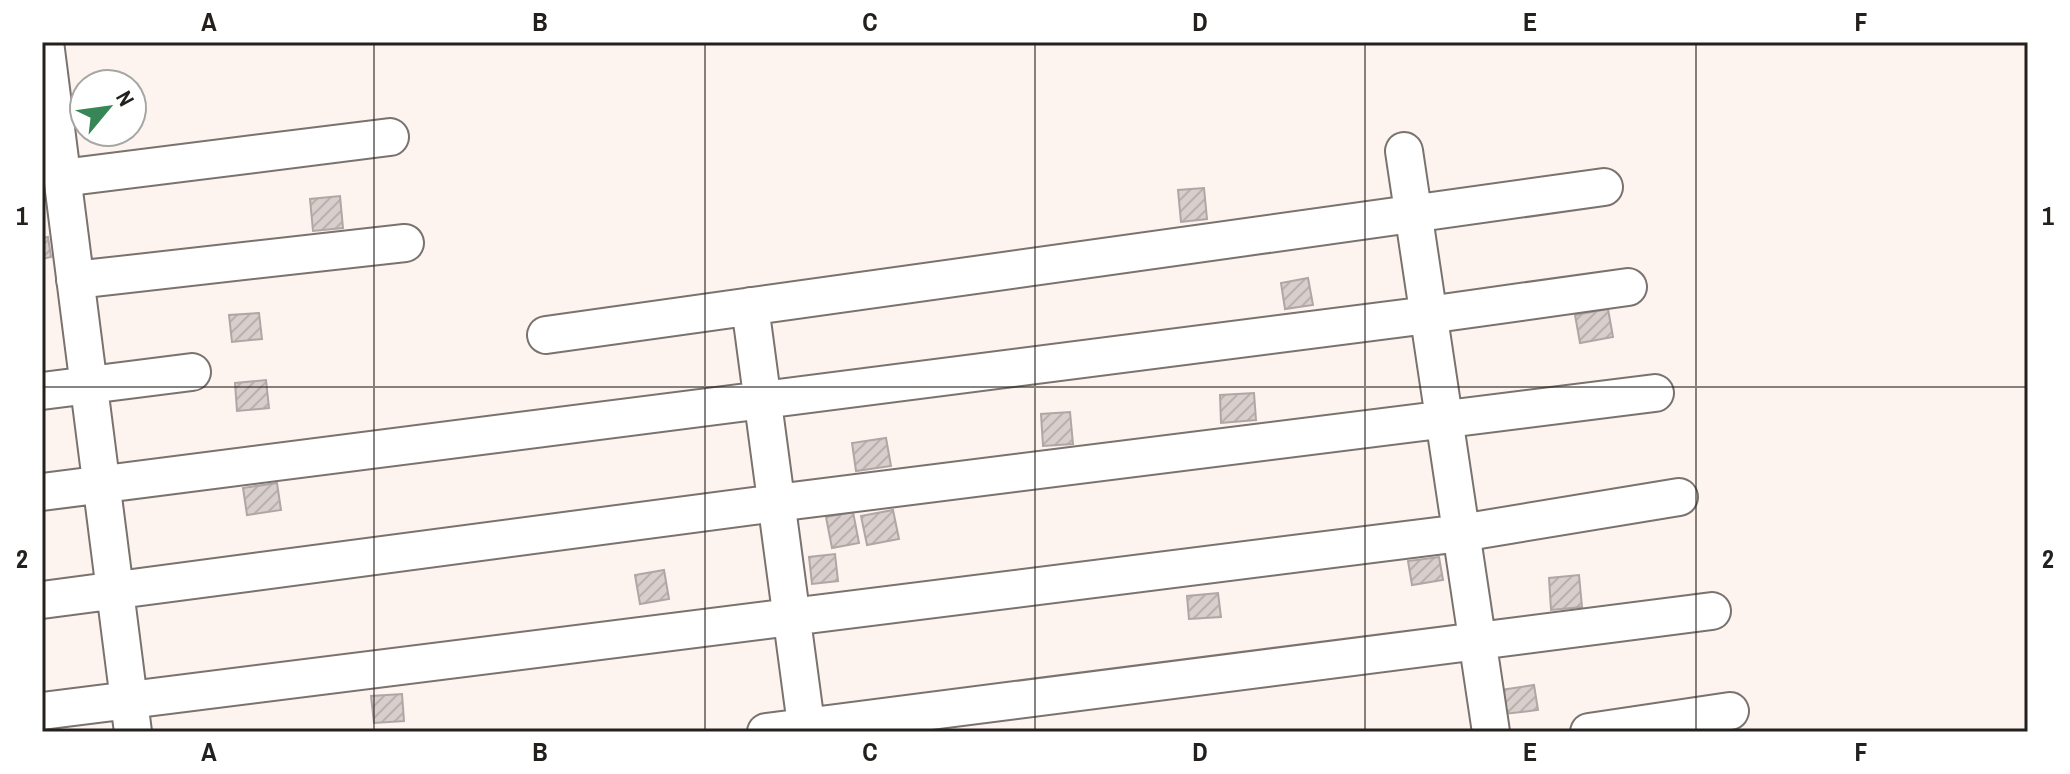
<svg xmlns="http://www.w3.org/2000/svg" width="2070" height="774" font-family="'Archivo Narrow',sans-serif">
  <defs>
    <pattern id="building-hatch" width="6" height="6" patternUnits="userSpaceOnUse" patternTransform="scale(2)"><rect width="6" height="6" fill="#d8cecc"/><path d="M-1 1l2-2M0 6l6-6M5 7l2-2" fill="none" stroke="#b9b1af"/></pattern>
  </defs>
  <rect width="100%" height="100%" fill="#fdf4ef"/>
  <path fill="url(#building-hatch)" stroke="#b0a6a5" stroke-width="2" d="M 1204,188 L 1207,219 L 1181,222 L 1178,190 Z
    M 340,196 L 343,228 L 313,231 L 310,199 Z
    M 48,237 L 51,257 L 42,259 L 42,238 Z
    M 1308,278 L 1313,305 L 1285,309 L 1281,283 Z
    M 1608,309 L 1613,337 L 1580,343 L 1575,315 Z
    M 259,313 L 262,339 L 232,342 L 229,315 Z
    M 266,380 L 269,408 L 237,411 L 235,383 Z
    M 1254,393 L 1256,420 L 1221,423 L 1220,395 Z
    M 1070,412 L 1073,444 L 1043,446 L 1041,414 Z
    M 886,438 L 891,466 L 856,471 L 852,443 Z
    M 277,483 L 281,510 L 247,515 L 243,488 Z
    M 893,510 L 899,539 L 867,545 L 861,516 Z
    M 853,512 L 859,543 L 832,548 L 826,517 Z
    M 835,554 L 838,581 L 812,584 L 809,557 Z
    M 1439,557 L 1443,580 L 1412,585 L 1408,561 Z
    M 664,570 L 669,599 L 640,604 L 635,575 Z
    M 1579,575 L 1582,607 L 1551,610 L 1549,578 Z
    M 1218,593 L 1221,617 L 1189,619 L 1187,596 Z
    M 1534,685 L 1538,710 L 1504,714 L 1500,690 Z
    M 402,694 L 404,721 L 374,723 L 371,696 Z"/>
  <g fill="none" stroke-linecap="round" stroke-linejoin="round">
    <g stroke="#7a726e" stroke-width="40">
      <path id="minor" d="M 45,42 L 133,732
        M 1404,151 L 1491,732
        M 62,178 L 390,137
        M 75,280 L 405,243
        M 750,306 L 807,732
        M 546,335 L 1604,187
        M 42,391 L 192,372
        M 42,492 L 1428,315 L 1628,287
        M 42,600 L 776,503 L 1655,393
        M 42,711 L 1461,533 L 1679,497
        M 766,732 L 1712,611
        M 1589,732 L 1730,711"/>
    </g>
    <use href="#minor" stroke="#fff" stroke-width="36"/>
  </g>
  <path fill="none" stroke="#23201e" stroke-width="2" stroke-opacity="0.55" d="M 374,42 L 374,732M 705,42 L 705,732M 1035,42 L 1035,732M 1365,42 L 1365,732M 1696,42 L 1696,732M 42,387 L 2028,387"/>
  <rect width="2070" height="774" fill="none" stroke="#ffffff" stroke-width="88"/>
  <g transform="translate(108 108) rotate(61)"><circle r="38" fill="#ffffff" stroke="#a7a6a5" stroke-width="2"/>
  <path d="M0-6L14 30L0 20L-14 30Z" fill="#388656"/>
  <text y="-12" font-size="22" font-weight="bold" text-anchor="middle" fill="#23201e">N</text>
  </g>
  <rect x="44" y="44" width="1982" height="686" fill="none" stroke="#23201e" stroke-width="3"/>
  <g font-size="26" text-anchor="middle" font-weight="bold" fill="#23201e">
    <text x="209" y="31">A</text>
    <text x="540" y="31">B</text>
    <text x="870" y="31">C</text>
    <text x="1200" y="31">D</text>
    <text x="1530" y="31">E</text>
    <text x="1861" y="31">F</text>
    <text x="22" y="225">1</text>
    <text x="2048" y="225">1</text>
    <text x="22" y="568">2</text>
    <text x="2048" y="568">2</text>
    <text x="209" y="761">A</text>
    <text x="540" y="761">B</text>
    <text x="870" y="761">C</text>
    <text x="1200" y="761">D</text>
    <text x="1530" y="761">E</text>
    <text x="1861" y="761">F</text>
  </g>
</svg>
